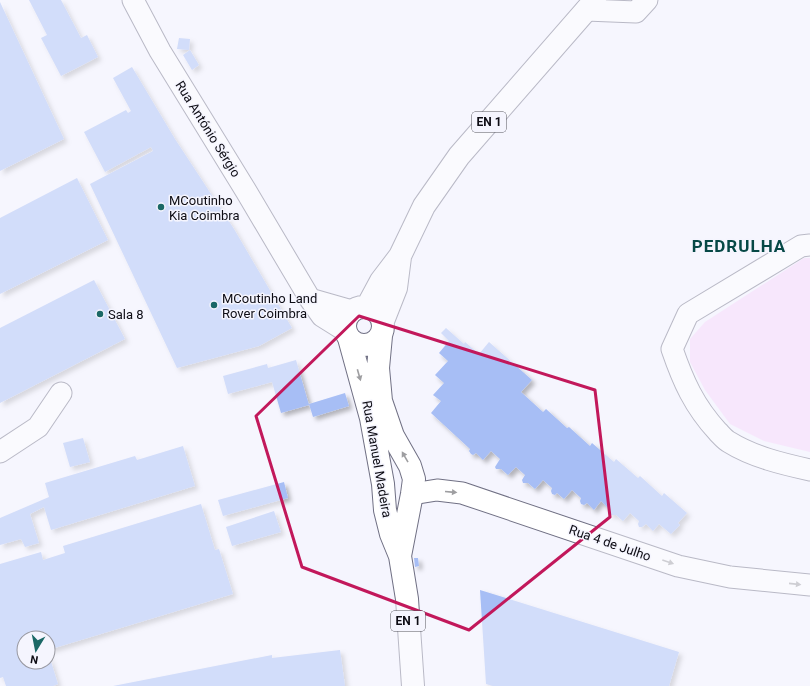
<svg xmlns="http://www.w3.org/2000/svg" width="810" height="686" font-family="Roboto,sans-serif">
  <defs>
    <filter id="shadow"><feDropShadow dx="3.5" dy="3.5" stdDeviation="2" flood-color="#0004"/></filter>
  </defs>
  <rect width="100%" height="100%" fill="#f5f5fe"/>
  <path fill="#f8d6fb" d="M 804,258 L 810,258 L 810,452 L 764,441 L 730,424 L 705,390 L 690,362 L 690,339 L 705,322 Z"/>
  <path fill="#a7bef5" filter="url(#shadow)" d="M 29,0 L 61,0 L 81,38 L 87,35 L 98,57 L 61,76 L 41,38 L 47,35 Z
    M 0,2 L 64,139 L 0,171 Z
    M 179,38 L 190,39 L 189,50 L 177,49 Z
    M 190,50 L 199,65 L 192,70 L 183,55 Z
    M 132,67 L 175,139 L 234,229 L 292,328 L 259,346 L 177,368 L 90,184 L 153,151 L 151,147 L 105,172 L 84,132 L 126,110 L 128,113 L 131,111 L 113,78 Z
    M 77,178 L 108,240 L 0,294 L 0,218 Z
    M 94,280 L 125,339 L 0,403 L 0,328 Z
    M 446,328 L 464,344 L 465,342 L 479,354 L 489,342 L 532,380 L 521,392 L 543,412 L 546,409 L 567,428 L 569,427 L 590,446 L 592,443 L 614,462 L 616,459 L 638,478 L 640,476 L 662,496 L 664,493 L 687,513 L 678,523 L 680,525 L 671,534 L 659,524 L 653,531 L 646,524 L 642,527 L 639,527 L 638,524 L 639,521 L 630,513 L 623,521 L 616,515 L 610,515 L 609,512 L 610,510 L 601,501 L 594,510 L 587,503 L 584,505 L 581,504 L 580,501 L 581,498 L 572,490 L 564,499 L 557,493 L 555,495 L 552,494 L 551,491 L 552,488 L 543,480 L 535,489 L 528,483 L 523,483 L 522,480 L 525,475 L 516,467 L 508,475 L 501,469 L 496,469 L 495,467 L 500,459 L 491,451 L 483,460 L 476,453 L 473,455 L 471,454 L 469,451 L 470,449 L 431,413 L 441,401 L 433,395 L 444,383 L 435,375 L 448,361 L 439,353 L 449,341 L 441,333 Z
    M 296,360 L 309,405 L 281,413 L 272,382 L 228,394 L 223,376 L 267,364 L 268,368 Z
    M 345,393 L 349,406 L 313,417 L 309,404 Z
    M 83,438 L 90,462 L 70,467 L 63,443 Z
    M 183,446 L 195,486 L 51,530 L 44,507 L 30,514 L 39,543 L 25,547 L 21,539 L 0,545 L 0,518 L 49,497 L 45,483 L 135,456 L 137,460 Z
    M 284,482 L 288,498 L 223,516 L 218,500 Z
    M 201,504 L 215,550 L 219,549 L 233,594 L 48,650 L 48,638 L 24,638 L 24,662 L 48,662 L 48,652 L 58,684 L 53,686 L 6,686 L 3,677 L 0,678 L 0,564 L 41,552 L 43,560 L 65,553 L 63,546 Z
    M 274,511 L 281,532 L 232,546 L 226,527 Z
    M 414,558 L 418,558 L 419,566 L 415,567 Z
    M 480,590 L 679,652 L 669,686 L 493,686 L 486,684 Z
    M 340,650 L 345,686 L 113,686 L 272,655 L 272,658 Z"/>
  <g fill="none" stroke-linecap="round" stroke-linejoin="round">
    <g stroke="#707084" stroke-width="23">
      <path id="minor" d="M 133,0 L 160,51 L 246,191 L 310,299 L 322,316 L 346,331
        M 586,10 L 636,12 L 647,0
        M 810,245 L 801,246 L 688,314 L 672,349 C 683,381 694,406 718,432 C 721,435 725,440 729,442 C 753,457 783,464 810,470
        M 310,299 L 352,311
        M 0,452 L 38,427 L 61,393
        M 412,494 L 437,490 L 462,493 L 678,566 L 730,577 L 810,585"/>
    </g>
    <g stroke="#707084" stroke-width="24">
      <path id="major" d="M345 326a19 19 0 1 1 38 0a19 19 0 1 1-38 0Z
        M 367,307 L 381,281 L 400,256 L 424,206 L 459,156 L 595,0
        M 383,321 L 396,288 L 400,257
        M 381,336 L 378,368 L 381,401 L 393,436 L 410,466 L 414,479 L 412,494 L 400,556
        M 349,338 L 371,418 L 383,484 L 385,510 L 391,534 L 400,556 L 407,599 L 413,686"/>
    </g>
    <use href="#minor" stroke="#fff" stroke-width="21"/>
    <use href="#major" stroke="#fff" stroke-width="22"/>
  </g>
  <defs><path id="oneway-solid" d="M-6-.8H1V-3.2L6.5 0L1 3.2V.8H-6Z"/></defs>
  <g fill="#9e9ea1">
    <use href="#oneway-solid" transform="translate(359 375) rotate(74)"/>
    <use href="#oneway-solid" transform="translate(405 457) rotate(-120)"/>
    <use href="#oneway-solid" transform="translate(451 492) rotate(5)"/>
    <use href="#oneway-solid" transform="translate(668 562) rotate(19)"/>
    <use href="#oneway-solid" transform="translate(795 584) rotate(6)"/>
  </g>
  <path d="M0 0H810V686H0ZM 359,316 L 595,390 L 610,517 L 469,630 L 302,567 L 256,416 Z" fill="#f5f5fe" fill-opacity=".55" fill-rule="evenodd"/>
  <path fill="none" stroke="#c2185b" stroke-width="3" stroke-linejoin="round" d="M 359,316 L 595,390 L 610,517 L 469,630 L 302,567 L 256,416 Z"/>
  <g fill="#1b6866" stroke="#f5f5fe" stroke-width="1.5">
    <circle cx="161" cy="207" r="4"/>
    <circle cx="214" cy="305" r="4"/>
    <circle cx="100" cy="314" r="4"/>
  </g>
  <g text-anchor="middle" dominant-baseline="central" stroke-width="3" stroke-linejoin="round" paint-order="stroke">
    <g fill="#f5f5fe" stroke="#53525a" stroke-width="1">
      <rect x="472" y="112" width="34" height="20" rx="3"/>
      <rect x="391" y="611" width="34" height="20" rx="3"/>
    </g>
    <g font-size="12" font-weight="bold" fill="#0d0c14">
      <text x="489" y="122">EN 1</text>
      <text x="408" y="621">EN 1</text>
    </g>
    <g font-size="13" fill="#0d0c14" stroke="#f5f5fe">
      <text transform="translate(208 129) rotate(58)">Rua António Sérgio</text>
      <text transform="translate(377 459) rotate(80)">Rua Manuel Madeira</text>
      <text transform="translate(610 543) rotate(19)">Rua 4 de Julho</text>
    </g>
    <g font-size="13" fill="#0d0c14" stroke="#f5f5fe" text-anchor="start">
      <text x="169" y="200">MCoutinho<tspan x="169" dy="15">Kia Coimbra</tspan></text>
      <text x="222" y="298">MCoutinho Land<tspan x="222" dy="15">Rover Coimbra</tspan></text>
      <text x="108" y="314">Sala 8</text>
    </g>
    <g font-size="17" font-weight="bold" letter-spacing="1" fill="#064846" stroke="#f5f5fe">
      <text x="739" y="246">PEDRULHA</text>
    </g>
  </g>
  <g transform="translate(36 650) rotate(190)"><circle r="19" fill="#f5f5fe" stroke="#9898a0"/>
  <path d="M0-3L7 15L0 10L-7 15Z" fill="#1b6866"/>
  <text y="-6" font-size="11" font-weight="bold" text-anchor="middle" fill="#0d0c14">N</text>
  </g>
</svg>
